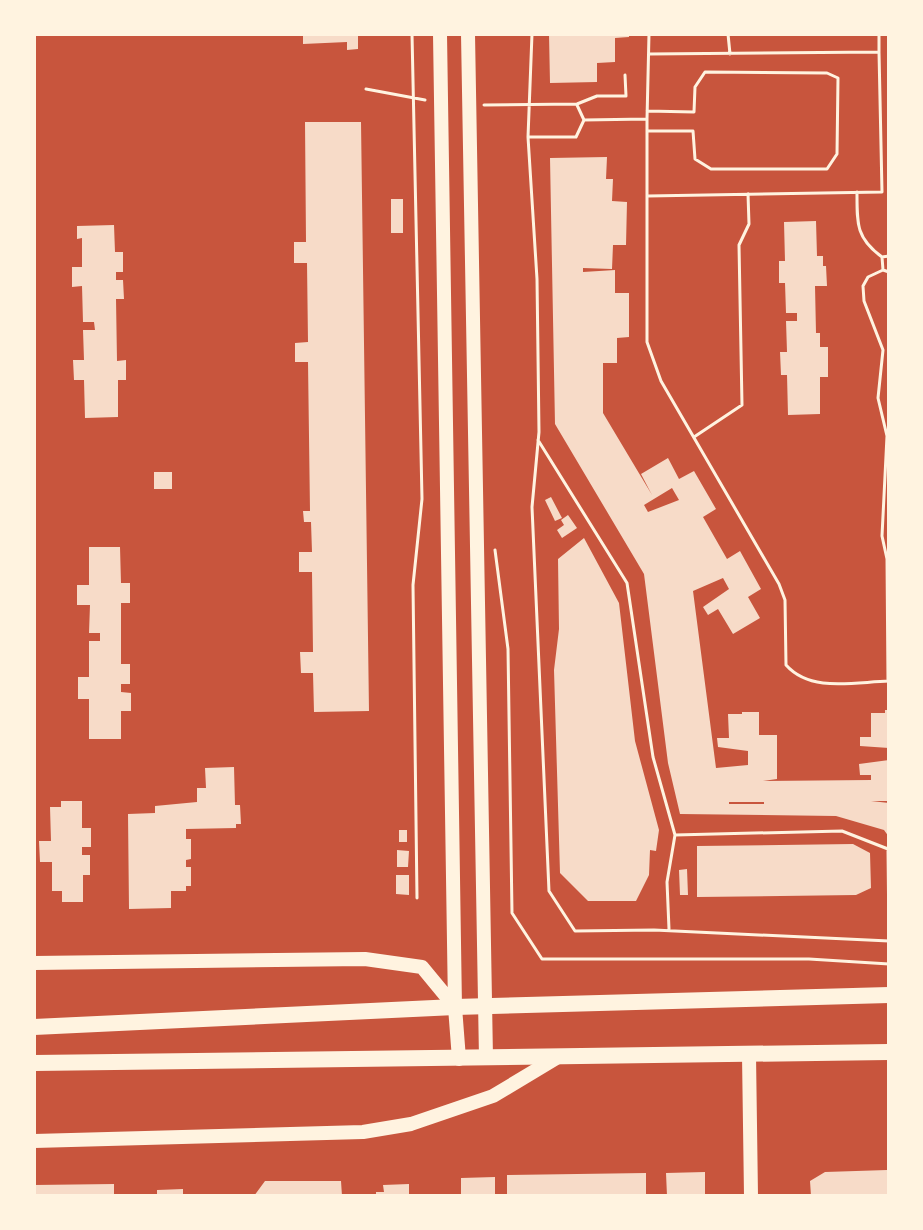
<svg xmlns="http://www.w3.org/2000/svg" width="923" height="1230" font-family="'PT Sans',sans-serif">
  <rect width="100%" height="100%" fill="#c8553d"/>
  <path fill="#f7dbc8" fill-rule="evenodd" d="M 303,34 L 358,34 L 358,49 L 347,50 L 347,42 L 303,44 Z
    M 549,34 L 629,34 L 629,37 L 615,38 L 615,62 L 597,63 L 597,82 L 550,83 Z
    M 305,122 L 361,122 L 369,711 L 314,712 L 313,673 L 301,673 L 300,652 L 313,652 L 312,572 L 299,572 L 299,552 L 312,552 L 311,522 L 304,522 L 303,511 L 310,511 L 308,362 L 295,362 L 295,343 L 308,342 L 307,263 L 294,263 L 294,242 L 306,242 Z
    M 607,157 L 606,179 L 613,179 L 612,201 L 627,202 L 626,245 L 613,245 L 612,269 L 583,268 L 583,272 L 615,270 L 615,293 L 629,293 L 629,337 L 617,338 L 617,363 L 603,363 L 603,413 L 652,495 L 641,474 L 668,458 L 679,479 L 694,471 L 716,509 L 703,517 L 727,559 L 740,551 L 761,589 L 748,597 L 760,618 L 733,634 L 718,609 L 708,615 L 703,607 L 729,589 L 723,578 L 693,591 L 716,768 L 748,765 L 748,751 L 718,747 L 717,738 L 729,738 L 728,714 L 742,714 L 742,712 L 759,712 L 759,735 L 777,735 L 777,779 L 763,781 L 871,780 L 871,775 L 860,775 L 859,764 L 889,760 L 889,801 L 871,801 L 889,803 L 889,837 L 884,830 L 836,816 L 680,814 L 668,763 L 644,574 L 555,424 L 550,158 ZM 672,488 L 679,500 L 648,512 L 644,505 ZM 729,802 L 764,802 L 764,804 L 729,804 Z
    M 391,199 L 403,199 L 403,233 L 391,233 Z
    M 816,221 L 817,256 L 823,256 L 823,266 L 826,266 L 827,286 L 815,286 L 816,333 L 820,333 L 820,347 L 828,347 L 828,377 L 820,377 L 820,414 L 788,415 L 787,375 L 781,375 L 780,352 L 787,352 L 786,321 L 797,321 L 797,313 L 786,313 L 785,283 L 779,283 L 779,261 L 785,261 L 784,222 Z
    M 114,225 L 115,252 L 123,252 L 123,272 L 116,272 L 116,280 L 123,280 L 124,299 L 116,299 L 117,361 L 126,360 L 126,380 L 118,380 L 118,417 L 85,418 L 84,380 L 74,380 L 73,360 L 84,360 L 83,330 L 95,330 L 94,322 L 83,322 L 82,286 L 72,287 L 72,267 L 82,267 L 82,238 L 77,239 L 77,226 Z
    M 154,472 L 172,472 L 172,489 L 154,489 Z
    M 551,497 L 562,518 L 555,521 L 545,500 Z
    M 568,515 L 577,528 L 562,538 L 557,530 L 564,525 L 561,520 Z
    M 584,538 L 619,603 L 635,741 L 659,830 L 656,851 L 650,850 L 649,875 L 636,901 L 588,901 L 560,873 L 554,670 L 559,629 L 558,559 Z
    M 89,547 L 120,547 L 121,583 L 130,583 L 130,603 L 121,603 L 121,664 L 130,664 L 130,684 L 121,684 L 121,692 L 131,693 L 131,711 L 121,711 L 121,739 L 89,739 L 89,699 L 78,699 L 78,677 L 89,677 L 89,641 L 100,641 L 100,633 L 89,633 L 90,605 L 77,605 L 77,585 L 89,585 Z
    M 885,710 L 889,710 L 889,748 L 860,746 L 860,737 L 871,737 L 871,713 L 885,713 Z
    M 234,767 L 235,805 L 240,805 L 241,824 L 236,824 L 236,828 L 186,829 L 186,839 L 191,839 L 191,859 L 186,860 L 186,867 L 191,867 L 191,886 L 186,886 L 186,891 L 171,891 L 171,908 L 129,909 L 128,814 L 155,813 L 155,806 L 197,802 L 197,788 L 206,788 L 205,768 Z
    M 61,801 L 82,801 L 82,828 L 91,828 L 91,847 L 82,847 L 82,855 L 90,855 L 90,875 L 83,875 L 83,902 L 62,902 L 62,891 L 52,891 L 52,862 L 40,862 L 39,841 L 51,841 L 50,807 L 61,807 Z
    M 399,830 L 407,830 L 407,842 L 399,842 Z
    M 853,844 L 870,853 L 871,888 L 856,895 L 697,897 L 697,846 Z
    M 397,850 L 409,851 L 408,867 L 397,867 Z
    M 687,869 L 688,895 L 680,895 L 679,870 Z
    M 396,875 L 409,875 L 409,895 L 396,894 Z
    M 887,1170 L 888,1196 L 811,1196 L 810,1181 L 825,1172 Z
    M 705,1172 L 705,1196 L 667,1196 L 666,1173 Z
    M 646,1173 L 646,1196 L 507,1196 L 507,1175 Z
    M 495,1177 L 495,1196 L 461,1196 L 461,1178 Z
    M 265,1181 L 341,1181 L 342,1196 L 254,1196 Z
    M 114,1184 L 114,1196 L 34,1196 L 34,1185 Z
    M 409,1184 L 409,1196 L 376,1196 L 376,1192 L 384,1192 L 383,1185 Z
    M 183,1189 L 183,1196 L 157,1196 L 157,1190 Z"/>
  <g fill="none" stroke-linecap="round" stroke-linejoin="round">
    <path stroke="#fff3e0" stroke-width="3" d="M 412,34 L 422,499 L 413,585 L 417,898
      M 532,34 L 528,137 L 576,137 L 584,120
      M 728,34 L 730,54
      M 879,52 L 879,34
      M 366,89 L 425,100
      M 484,105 L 577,104 L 597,96 L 626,96 L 625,75
      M 577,105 L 584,120
      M 647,111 L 694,112 L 695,87 L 705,72 L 827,73 L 838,78 L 837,154 L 827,169 L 711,169 L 695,159 L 693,131 L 648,131
      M 647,119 L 647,342 L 661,381 L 779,584 L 785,600 L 786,665 C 811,693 854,682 889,681
      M 584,120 L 647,119 L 649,34
      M 528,137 L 537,279 L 539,432 L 532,507 L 549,891 L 575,931 L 654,930 L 889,941 L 888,849 L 842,831 L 675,835
      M 857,192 C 857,224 856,238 882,257
      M 648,196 L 882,192 L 879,52 L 649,54
      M 889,256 L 882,257 L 883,270 L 889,272
      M 883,270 L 868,277 L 863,286 L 864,301 L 883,350 L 878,398 L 887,436 L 882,536 L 887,559 L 888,681
      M 694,437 L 742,405 L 739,245 L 749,224 L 748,194
      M 538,440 L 627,583 L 653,757 L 675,835 L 667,882 L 669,929
      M 495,550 L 508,649 L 512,913 L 542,959 L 809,959 L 889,964"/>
    <path stroke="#fff3e0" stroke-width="14" d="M 440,34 L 455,1007 L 459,1059
      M 468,34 L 486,1058
      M 34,963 L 365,959 L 422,967 L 455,1007
      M 749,1055 L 751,1196
      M 34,1141 L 363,1132 L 411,1124 L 493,1096 L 558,1057"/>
    <path stroke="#fff3e0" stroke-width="16" d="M 34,1027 L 455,1007 L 889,995
      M 34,1063 L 889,1052"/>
  </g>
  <rect width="923" height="1230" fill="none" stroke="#fff3e0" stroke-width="72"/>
</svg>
